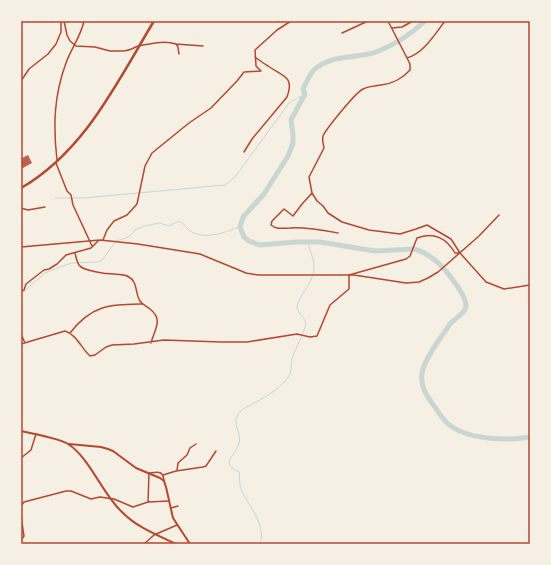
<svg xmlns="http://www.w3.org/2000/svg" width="551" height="565" font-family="Bitter,serif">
  <rect width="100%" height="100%" fill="#f6efe4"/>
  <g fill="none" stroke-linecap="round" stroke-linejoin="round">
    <path stroke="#c9d6d2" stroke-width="1" d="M 55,198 L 83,198 L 225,185 L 235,177 L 289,103 L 305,94
      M 21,294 L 45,273 L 60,267 L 72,263 L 98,262 L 102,260 L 116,241 C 124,239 131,237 135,230 L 144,226 L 159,223 L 169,226 C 172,225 174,223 177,222 C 184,220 186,230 192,232 C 207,240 225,232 240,227
      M 260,544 C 267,525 249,507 242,491 C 239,485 240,478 239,472 C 221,463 232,459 238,446 C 244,435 231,425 238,414 C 242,408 250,406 256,402 C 266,397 283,386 289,376 C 292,371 291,364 292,358 C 296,347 303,336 306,324 C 305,317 298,314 297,307 C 300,293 315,281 314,266 C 314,258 309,250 308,242"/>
    <path stroke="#c9d6d2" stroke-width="5" d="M 425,21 C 410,35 395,45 376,52 C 356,59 330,54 314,70 C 309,75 306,83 303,89 L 305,94 L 291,120 L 293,135 L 293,143 L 288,156 L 264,194 L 243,217 L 240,227 L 244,237 L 249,241 L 260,245 L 295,242 L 320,242 L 375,251 L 414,249 C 422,251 430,256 436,261 C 444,267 467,296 466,306 C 466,313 454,319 450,324 C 441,338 428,353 423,369 C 419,381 425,394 432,403 C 437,410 441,417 447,423 C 466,440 506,441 530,437"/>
  </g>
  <path fill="#bf614a" d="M 21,155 L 22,158 L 28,155 L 32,163 L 21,169 Z"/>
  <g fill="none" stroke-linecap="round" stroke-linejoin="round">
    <path stroke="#b5482f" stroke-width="1.5" d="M 64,21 L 67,35 L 70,41 L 76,46 L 95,47 L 110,51 L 123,51 C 129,51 133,48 138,46 C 150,44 164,40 176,44 L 178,47 L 179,54
      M 388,21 L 407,58 L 410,64 L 410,70 C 403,78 392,84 381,85 C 375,86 368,86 363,89 C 356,92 326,129 323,136 C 322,140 323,144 324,148 L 309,177 L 312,193 L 317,201 L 323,206 L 328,213 L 342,222 L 369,230 L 400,234 L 416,229 L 427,225 L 451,239 L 460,253 L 486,282 L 504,289 L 530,285
      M 392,28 L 402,27 L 413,21
      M 342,33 L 368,21
      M 176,44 L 203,46
      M 407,58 C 424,53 435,34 445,21
      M 21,81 L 29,69 L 48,54 L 56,44 L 61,32 L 61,21
      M 244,152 L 252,139 L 287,97 C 295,76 282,76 268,66 C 263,63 259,60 255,57
      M 57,160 C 53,126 54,95 66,63 C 71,49 81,36 84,21
      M 56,163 L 67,191 L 71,195 L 73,205 L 92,246
      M 312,193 L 302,204 L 293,216 L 284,209 L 272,221 L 271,225 C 277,230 283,228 290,228 C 307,227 322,230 338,233
      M 21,208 L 28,210 L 45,207
      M 103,240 L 107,230 L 114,221 L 127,215 L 137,204 L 145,166 L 152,153 L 189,123 L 211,108 L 237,81 L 244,72 L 261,71 L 256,66 L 255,50 L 277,30 L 291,21
      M 75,253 C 76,257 77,262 79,265 C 83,271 107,274 114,274 C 120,275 124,274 129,277 C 138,282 135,294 140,301 C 143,305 146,306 150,309 C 164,320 154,330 151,343
      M 21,291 L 24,290 L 26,284 L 44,270 L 49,269 L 57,264 L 66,255 L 91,248 L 98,241
      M 70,333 C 92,305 108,305 142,304
      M 21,334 L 25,343
      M 21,344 L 65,331 C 76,334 82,349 90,356 L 95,355 L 106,347 L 112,345 L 134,344 L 164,340 L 221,342 L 247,342 L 297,334 L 310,337 L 317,336 L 330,305 L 349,289 L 349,275 L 406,259 L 410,256 L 417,238 C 434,231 447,239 455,253 L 460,253
      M 21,458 L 31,450 L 36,434
      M 177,470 L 178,463 L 187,455 L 190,448 L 196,444
      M 163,475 L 176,471 L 203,467 L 206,466 L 216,451
      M 148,502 L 149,473 C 158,472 163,470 164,481
      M 21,506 L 24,502 L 66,491 L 71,491 L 91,499 L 100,497 L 114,499 L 133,507 L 148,502 L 169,501
      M 171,508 L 178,506
      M 21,516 L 24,536 L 21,540
      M 144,544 L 154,535 L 177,525"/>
    <path stroke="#b5482f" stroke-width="1.5" d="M 21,247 L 100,240 L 138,244 L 200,254 L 246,273 L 258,275 L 354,275 L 406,283 L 419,282 L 428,278 L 438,272 L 479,236 L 499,215"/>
    <path stroke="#b5482f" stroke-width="2" d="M 21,431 C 31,433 60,439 68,444 C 89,457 102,493 121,511 C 136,527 157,535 176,544
      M 69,444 L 101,447 L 108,449 L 113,451 L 136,468 L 160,478 L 164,481 L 166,487 L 173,518 L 190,544"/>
    <path stroke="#b5482f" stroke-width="2.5" d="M 21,188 C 85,151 117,82 154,21"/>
  </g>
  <rect width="551" height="565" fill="none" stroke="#f6efe4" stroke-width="44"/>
  <rect x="22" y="22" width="507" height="521" fill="none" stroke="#b5482f" stroke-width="1.5"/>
</svg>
